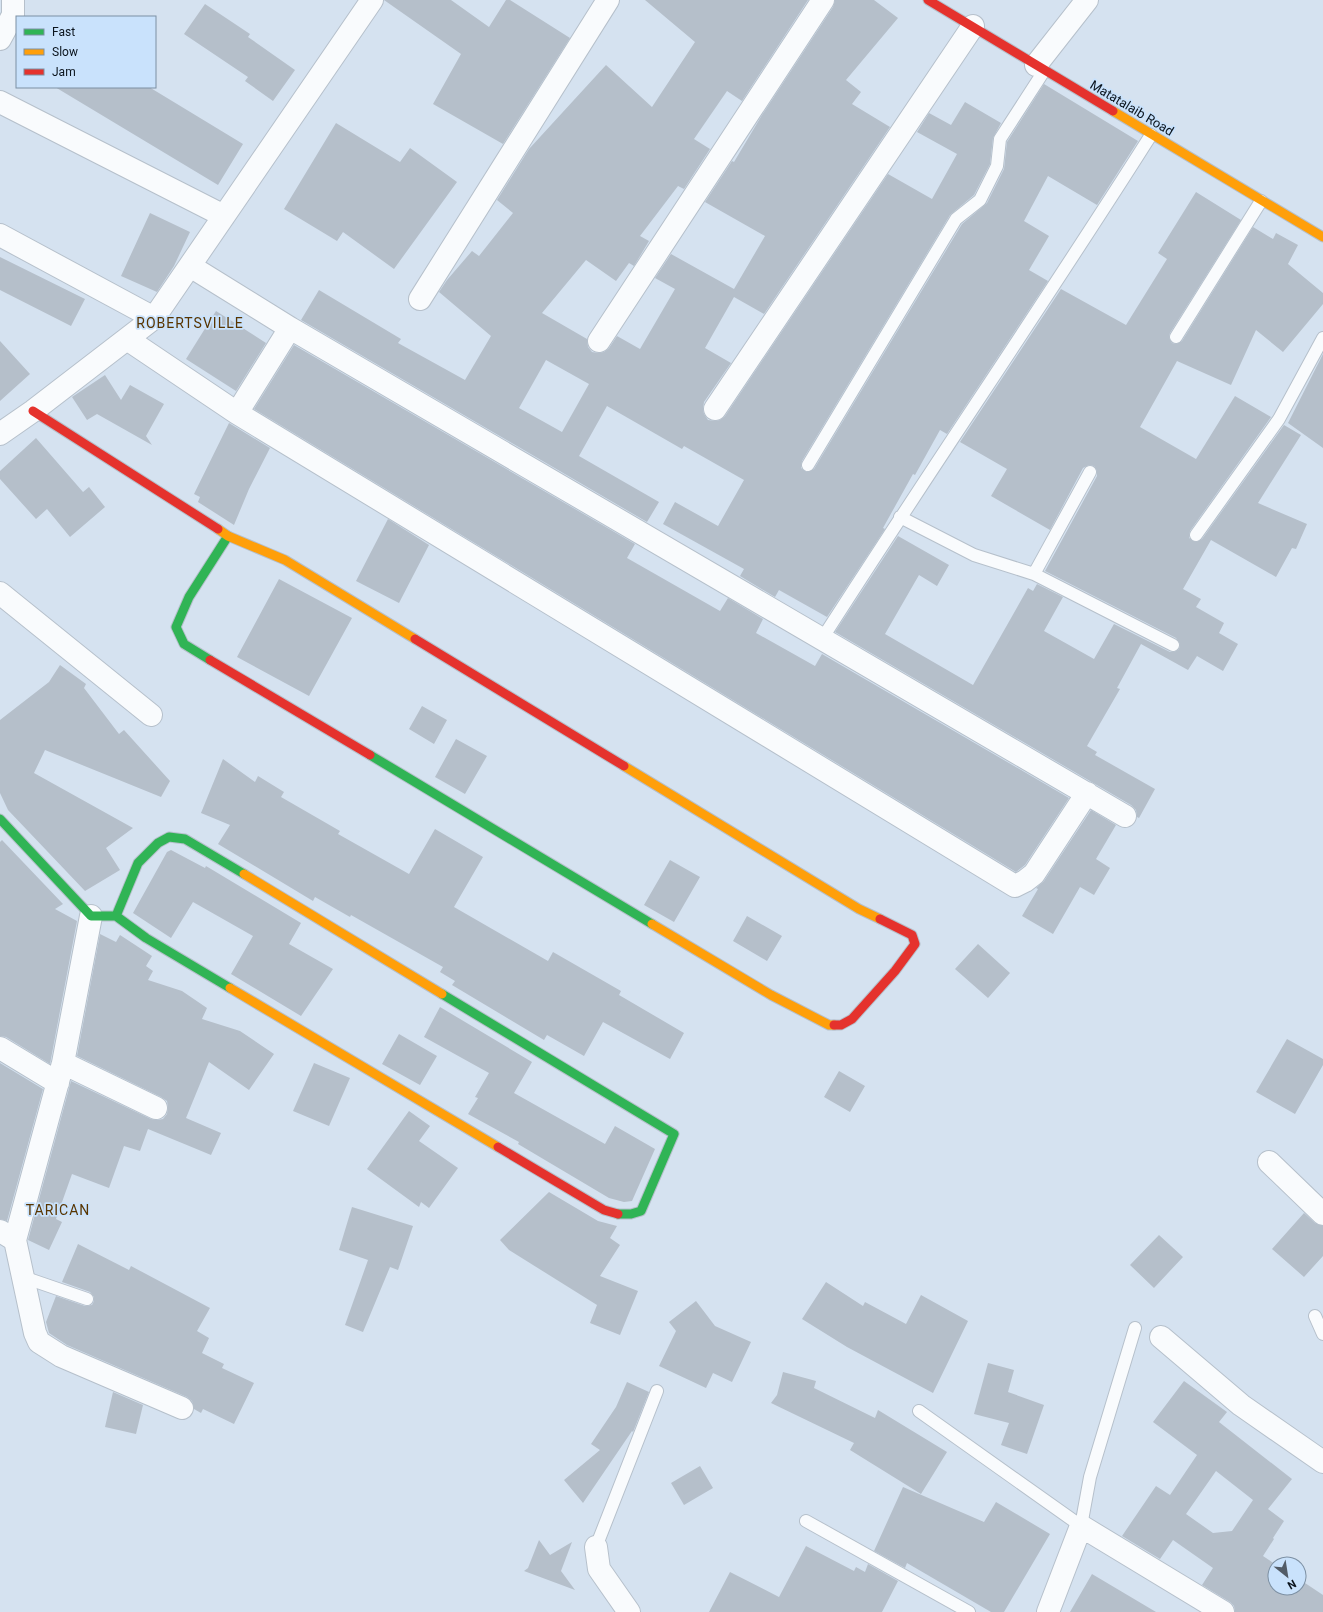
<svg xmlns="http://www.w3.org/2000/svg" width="1323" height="1612" font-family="Roboto,sans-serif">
  <rect width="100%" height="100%" fill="#d5e2f0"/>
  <path fill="#b5bfca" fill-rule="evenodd" d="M 384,0 L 451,0 L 489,27 L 506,0 L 510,0 L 570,38 L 503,144 L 433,104 L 461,54 Z
    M 645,0 L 808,0 L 742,101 L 727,91 L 694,139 L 710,149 L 684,189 L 678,186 L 640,236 L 649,241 L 634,266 L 629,263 L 616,281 L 586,260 L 542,313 L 587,339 L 588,347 L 592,352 L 598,353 L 604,352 L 609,348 L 617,336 L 640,349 L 675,289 L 655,278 L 671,254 L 734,289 L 765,236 L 705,202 L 732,161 L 734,162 L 762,115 L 833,7 L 835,0 L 874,0 L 898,18 L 846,80 L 861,92 L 852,104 L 890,127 L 764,314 L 734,297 L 705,348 L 731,363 L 704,402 L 703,409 L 704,414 L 708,420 L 715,421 L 720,420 L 725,416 L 888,174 L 932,199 L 957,154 L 917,132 L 929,113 L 951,125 L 965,102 L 1001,123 L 993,138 L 990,164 L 974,195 L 950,215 L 802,461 L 801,468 L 807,472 L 814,469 L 962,224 L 987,203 L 1004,169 L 1007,142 L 1044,84 L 1138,141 L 1097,205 L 1048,176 L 1024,221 L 1049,236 L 1029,270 L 1048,281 L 947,434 L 940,430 L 915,475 L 913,474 L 883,528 L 885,529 L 827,617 L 779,590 L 775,597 L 740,576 L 744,569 L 663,524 L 675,502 L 718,526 L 744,480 L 684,446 L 682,449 L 607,406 L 579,456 L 659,502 L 647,522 L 301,320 L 319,290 L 401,339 L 398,343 L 465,380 L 491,336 L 439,292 L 447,280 L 472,251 L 479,256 L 513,213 L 497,200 L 529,149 L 606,65 L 652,107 L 695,42 ZM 546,360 L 589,384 L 562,432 L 519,408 Z
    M 205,4 L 250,34 L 248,37 L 295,70 L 273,101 L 245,81 L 248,77 L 184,34 Z
    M 55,87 L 149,87 L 243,144 L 218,185 Z
    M 336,123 L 400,162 L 410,148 L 457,182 L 394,269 L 343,232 L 337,241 L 284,209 Z
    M 1196,192 L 1241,220 L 1170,333 L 1169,337 L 1172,343 L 1176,344 L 1182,341 L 1253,227 L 1273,239 L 1276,233 L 1298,245 L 1288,264 L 1323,293 L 1323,304 L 1283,352 L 1256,330 L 1231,385 L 1177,361 L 1140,427 L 1196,459 L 1235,396 L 1271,417 L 1190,531 L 1189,538 L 1196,542 L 1202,539 L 1284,425 L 1301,435 L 1258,503 L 1307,524 L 1296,549 L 1292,548 L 1276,577 L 1211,540 L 1183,589 L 1201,599 L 1196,607 L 1224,623 L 1219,633 L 1238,644 L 1223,671 L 1197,656 L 1188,670 L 1141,644 L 1117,688 L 1120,689 L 1087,746 L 1097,752 L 1095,755 L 1155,789 L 1139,818 L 1137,817 L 1136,810 L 1131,805 L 835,632 L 898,536 L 949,565 L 937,586 L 919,575 L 885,634 L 973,685 L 1028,588 L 1033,591 L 1037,584 L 1063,597 L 1044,631 L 1094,659 L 1114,624 L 1170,652 L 1174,652 L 1179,649 L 1180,644 L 1176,638 L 1045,571 L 1097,476 L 1097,471 L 1094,466 L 1089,465 L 1083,468 L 1050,530 L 991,496 L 1007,469 L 960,442 L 1061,289 L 1126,325 L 1167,259 L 1158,253 Z
    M 150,213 L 190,232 L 174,266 L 157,292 L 121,276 Z
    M 0,257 L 85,299 L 71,326 L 0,290 Z
    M 216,311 L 266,343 L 236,391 L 186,359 Z
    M 0,341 L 30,374 L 0,401 Z
    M 294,345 L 635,544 L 627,558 L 720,611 L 728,598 L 763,619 L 756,633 L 815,666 L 822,654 L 1069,798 L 1025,865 L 1016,872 L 254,409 Z
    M 1323,354 L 1323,448 L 1288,423 Z
    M 105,375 L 121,400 L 130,385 L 164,404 L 146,436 L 152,445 L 97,414 L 87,420 L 72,397 Z
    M 229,423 L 270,448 L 249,489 L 234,525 L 198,502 L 200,497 L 194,494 Z
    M 36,438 L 83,492 L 89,487 L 105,507 L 70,537 L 47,509 L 36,519 L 0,479 L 0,471 Z
    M 388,519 L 429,545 L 399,603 L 356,581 Z
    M 279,579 L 352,618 L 309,696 L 237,657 Z
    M 60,665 L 86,684 L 84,688 L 119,734 L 124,730 L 170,781 L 161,797 L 45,750 L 34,773 L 133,828 L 106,848 L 120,870 L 85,891 L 8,810 L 0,793 L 0,720 L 49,682 Z
    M 422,706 L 447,720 L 434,744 L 409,729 Z
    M 456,739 L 487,756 L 465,794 L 435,777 Z
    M 223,759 L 255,782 L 258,776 L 284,792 L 281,797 L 340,831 L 338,834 L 409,874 L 435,829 L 483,857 L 454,907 L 548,961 L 553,952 L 621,991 L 619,995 L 684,1033 L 670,1059 L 603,1022 L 584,1056 L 547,1035 L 544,1040 L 452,985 L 455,981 L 440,972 L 443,967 L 351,915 L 350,917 L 315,897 L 313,901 L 218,844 L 230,825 L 201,813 Z
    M 1091,810 L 1116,825 L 1096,859 L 1110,868 L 1094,895 L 1080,887 L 1053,934 L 1022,916 L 1038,889 L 1036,888 L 1044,881 Z
    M 2,840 L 63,904 L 55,909 L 77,921 L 50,1064 L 6,1037 L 0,1036 L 0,842 Z
    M 171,850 L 205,868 L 206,866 L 301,923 L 289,944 L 333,969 L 301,1016 L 231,974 L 253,936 L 193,902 L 171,938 L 133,913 L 167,852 Z
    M 670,860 L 700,877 L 674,922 L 644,905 Z
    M 747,916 L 782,936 L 767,961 L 733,941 Z
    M 100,934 L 116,942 L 120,935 L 152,956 L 146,966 L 153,971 L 148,980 L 182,991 L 207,1008 L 202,1019 L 240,1031 L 274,1054 L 249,1090 L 209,1062 L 186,1118 L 221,1133 L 211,1155 L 148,1129 L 140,1151 L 124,1146 L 109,1188 L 72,1174 L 56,1219 L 62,1222 L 49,1250 L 28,1240 L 71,1081 L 151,1119 L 157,1120 L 163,1119 L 167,1114 L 168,1107 L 167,1101 L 161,1097 L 77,1056 Z
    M 978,944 L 1010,973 L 988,998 L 955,969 Z
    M 440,1007 L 532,1062 L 514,1093 L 605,1144 L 615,1126 L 655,1149 L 632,1201 L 624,1202 L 609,1198 L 518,1144 L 519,1142 L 468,1114 L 478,1098 L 475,1097 L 489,1073 L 424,1037 Z
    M 399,1034 L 437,1056 L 420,1085 L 382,1064 Z
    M 1287,1039 L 1323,1059 L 1323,1065 L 1295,1114 L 1256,1092 Z
    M 0,1063 L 43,1089 L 7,1221 L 0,1219 Z
    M 314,1063 L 350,1078 L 329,1126 L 293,1111 Z
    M 839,1071 L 865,1086 L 850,1112 L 824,1097 Z
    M 409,1111 L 430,1126 L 419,1141 L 458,1168 L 429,1208 L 421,1202 L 419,1207 L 367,1169 Z
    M 549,1192 L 598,1221 L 617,1226 L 610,1238 L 620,1245 L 600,1276 L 638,1291 L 620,1335 L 590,1323 L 597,1305 L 509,1250 L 500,1240 Z
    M 352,1207 L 413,1226 L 398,1270 L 390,1267 L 363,1332 L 345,1325 L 368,1260 L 339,1250 Z
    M 1304,1213 L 1315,1223 L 1323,1226 L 1323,1256 L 1304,1277 L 1272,1249 Z
    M 1159,1235 L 1183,1257 L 1154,1288 L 1130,1265 Z
    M 78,1244 L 129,1270 L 131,1266 L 210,1308 L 197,1331 L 209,1338 L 202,1353 L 224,1364 L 222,1368 L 254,1383 L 234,1424 L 203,1409 L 201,1413 L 194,1409 L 192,1401 L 187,1397 L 67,1345 L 49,1333 L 46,1322 L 56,1296 L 85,1306 L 92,1305 L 94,1301 L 94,1297 L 90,1292 L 62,1282 Z
    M 826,1282 L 863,1306 L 865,1302 L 906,1324 L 921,1295 L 968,1321 L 933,1393 L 847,1347 L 802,1319 Z
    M 696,1301 L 715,1326 L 751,1342 L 732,1382 L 713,1373 L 706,1388 L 659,1366 L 676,1331 L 669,1322 Z
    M 988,1363 L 1014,1370 L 1008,1392 L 1044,1405 L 1027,1454 L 1001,1445 L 1009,1423 L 974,1414 Z
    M 783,1372 L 816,1381 L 814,1388 L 875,1418 L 878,1410 L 947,1452 L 921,1494 L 850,1450 L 854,1443 L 771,1403 L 777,1395 Z
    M 1184,1381 L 1227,1412 L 1219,1422 L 1292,1479 L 1268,1509 L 1284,1521 L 1273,1538 L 1274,1539 L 1263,1556 L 1275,1564 L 1275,1588 L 1299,1588 L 1299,1579 L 1323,1595 L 1323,1612 L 1235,1612 L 1234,1606 L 1230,1602 L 1202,1585 L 1213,1568 L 1173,1540 L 1160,1559 L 1122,1536 L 1156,1486 L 1170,1495 L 1197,1455 L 1153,1422 ZM 1216,1471 L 1253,1500 L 1232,1531 L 1213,1533 L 1186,1514 Z
    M 627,1382 L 649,1392 L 633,1432 L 632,1431 L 583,1503 L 564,1480 L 600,1450 L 591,1444 L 616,1407 Z
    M 113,1392 L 143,1405 L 136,1434 L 105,1427 Z
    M 700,1466 L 713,1488 L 684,1505 L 671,1483 Z
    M 903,1487 L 984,1522 L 996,1502 L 1050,1534 L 1004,1612 L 991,1612 L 907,1563 L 905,1568 L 874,1551 Z
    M 539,1540 L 550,1555 L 572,1542 L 561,1571 L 575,1590 L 524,1571 L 528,1568 Z
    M 806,1546 L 854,1571 L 856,1567 L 865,1572 L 868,1564 L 898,1581 L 882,1612 L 709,1612 L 730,1572 L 779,1597 Z
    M 1092,1574 L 1156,1612 L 1070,1612 Z"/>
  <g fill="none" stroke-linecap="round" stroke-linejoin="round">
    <g stroke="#b6c0cb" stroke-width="14">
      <path id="lane" d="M 1176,337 L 1261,201
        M 808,465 L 956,219 L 980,200 L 997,166 L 1000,139 L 1044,71
        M 900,517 L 974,555 L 1034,574 L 1173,645
        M 1196,535 L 1279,419 L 1323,338
        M 1034,574 L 1090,472
        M 822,639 C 930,470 1044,304 1151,135
        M 23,1277 L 87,1299
        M 1315,1316 L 1323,1334
        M 919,1411 L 1081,1526 L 1090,1477 L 1135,1328
        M 806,1521 L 969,1612
        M 596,1547 L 657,1391"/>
    </g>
    <g stroke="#b6c0cb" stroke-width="24">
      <path id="street" d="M 0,39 L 13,15 L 13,0
        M 1036,65 L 1087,0
        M 0,102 L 224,216
        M 0,235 L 154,318
        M 190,266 L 290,328 L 1125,816
        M 420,299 L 608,0
        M 127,339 L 237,413 L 1015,886 L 1025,881 L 1034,874 L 1087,793
        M 599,341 L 823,0
        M 715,409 L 973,26
        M 237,413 L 290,328
        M 0,434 L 33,411 L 154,318 L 372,0
        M 0,593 L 151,715
        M 0,1048 L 58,1083
        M 63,1063 L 156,1108
        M 1269,1162 L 1323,1214
        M 0,1231 L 15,1240 L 63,1063 L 91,916
        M 15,1240 L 35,1333 L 39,1342 L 61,1356 L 182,1408
        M 1161,1337 L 1241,1405 L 1323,1462
        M 596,1547 L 599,1569 L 629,1612
        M 1048,1612 L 1081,1526 L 1223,1612"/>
    </g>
    <g stroke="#b6c0cb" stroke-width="11">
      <path id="fast" d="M 210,660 L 184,644 L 176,627 L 189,597 L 228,536
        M 370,755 L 652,924
        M 0,819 L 91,916 L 116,916 L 146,938 L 230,988
        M 116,916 L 138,863 L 158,843 L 169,837 L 185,839 L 244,874
        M 442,994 L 674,1134 L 641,1211 L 631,1214 L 618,1214"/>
    </g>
    <g stroke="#b6c0cb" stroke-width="11">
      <path id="slow" d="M 1113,111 L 1323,237
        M 218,529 L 228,536 L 285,560 L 415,639
        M 624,766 L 859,909 L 880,919
        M 244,874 L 442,994
        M 652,924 L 771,995 L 829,1025 L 834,1025
        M 230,988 L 498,1147"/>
    </g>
    <g stroke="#b6c0cb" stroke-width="11">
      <path id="jam" d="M 928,0 L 1113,111
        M 33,411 L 218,529
        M 415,639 L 624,766
        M 210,660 L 370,755
        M 834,1025 L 841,1025 L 852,1019 L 895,971 L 915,944 L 912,935 L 880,919
        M 498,1147 L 604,1210 L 618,1214"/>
    </g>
    <use href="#lane" stroke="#f9fbfd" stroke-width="12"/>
    <use href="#street" stroke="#f9fbfd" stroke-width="22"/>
    <use href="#fast" stroke="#30b455" stroke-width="9"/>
    <use href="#slow" stroke="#ff9f0a" stroke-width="9"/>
    <use href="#jam" stroke="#e5322d" stroke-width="9"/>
  </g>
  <g text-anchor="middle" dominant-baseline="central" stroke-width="3.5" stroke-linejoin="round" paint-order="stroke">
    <g font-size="13" fill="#0b141d" stroke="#c9e2fc">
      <text transform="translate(1132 108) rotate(31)">Matatalaib Road</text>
    </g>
    <g font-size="14" letter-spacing="1" fill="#593500" stroke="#c9e2fc">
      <text x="190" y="323">ROBERTSVILLE</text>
      <text x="58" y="1210">TARICAN</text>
    </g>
  </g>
  <rect x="16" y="16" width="140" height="72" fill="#c9e2fc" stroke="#7d90a3"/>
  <rect x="24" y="29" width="20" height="6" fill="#30b455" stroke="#7d90a3"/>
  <text x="52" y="36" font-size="12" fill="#0b141d">Fast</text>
  <rect x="24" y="49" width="20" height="6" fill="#ff9f0a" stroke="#7d90a3"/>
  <text x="52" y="56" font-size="12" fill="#0b141d">Slow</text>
  <rect x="24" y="69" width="20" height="6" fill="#e5322d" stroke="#7d90a3"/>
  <text x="52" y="76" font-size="12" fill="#0b141d">Jam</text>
  <g transform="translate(1287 1576) rotate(150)"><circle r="19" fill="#c9e2fc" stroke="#7d90a3"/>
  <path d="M0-3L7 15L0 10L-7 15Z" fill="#525c67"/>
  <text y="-6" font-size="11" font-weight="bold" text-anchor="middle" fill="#0b141d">N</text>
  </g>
</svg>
